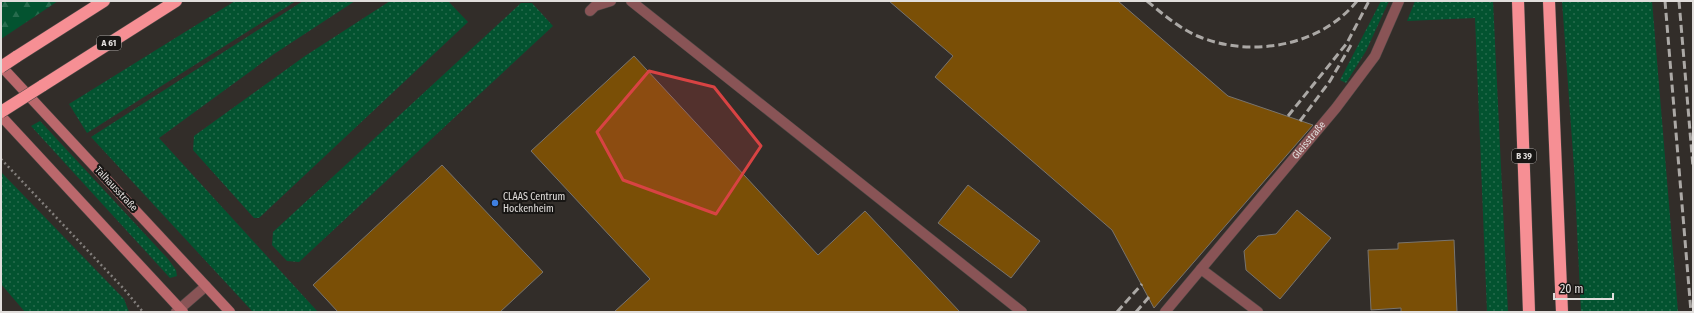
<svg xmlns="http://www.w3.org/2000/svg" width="1694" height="313" font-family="'Fira Sans Condensed',sans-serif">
  <defs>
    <pattern id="grass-dots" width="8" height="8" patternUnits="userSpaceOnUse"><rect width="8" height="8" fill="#035330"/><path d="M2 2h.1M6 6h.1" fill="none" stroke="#276b4d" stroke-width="1.8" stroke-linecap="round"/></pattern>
    <pattern id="forest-firs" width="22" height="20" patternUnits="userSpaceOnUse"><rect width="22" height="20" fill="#035330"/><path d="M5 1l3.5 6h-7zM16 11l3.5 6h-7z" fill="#276b4d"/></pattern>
  </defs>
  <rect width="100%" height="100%" fill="#322d29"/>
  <path fill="url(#grass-dots)" d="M 235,1 L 296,1 L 87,133 L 69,104 Z
    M 303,1 L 355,1 L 274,54 L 159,138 L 318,312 L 253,312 L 91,137 Z
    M 390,1 L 448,1 L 468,22 L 259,218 L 254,218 L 193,150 L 194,136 L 305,56 Z
    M 1381,1 L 1389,1 L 1366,51 L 1346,83 L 1340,80 Z
    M 1415,1 L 1493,1 L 1508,312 L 1487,312 L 1475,18 L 1407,21 Z
    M 1562,1 L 1652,1 L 1678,312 L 1581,312 L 1574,168 Z
    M 521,3 L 532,3 L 553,26 L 299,262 L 287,261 L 272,245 L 273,232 Z
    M 40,121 L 168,259 L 176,270 L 177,276 L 170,278 L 31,126 Z
    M 1,172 L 124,299 L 129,312 L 25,312 L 1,284 Z"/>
  <path fill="url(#forest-firs)" d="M 3,1 L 58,1 L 1,39 L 1,3 Z"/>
  <path fill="#7a4f06" stroke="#78746f" d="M 889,1 L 1118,1 L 1228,96 L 1313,125 L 1154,308 L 1112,230 L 935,77 L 953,56 Z
    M 634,56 L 818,255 L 865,211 L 960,312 L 614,312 L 650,279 L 531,151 Z
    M 442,165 L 543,272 L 500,312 L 338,312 L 313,285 Z
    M 968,185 L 1040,241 L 1011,278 L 938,223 Z
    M 1297,210 L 1331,238 L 1280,299 L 1246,270 L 1244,251 L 1258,236 L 1276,234 Z
    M 1454,240 L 1457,312 L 1401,312 L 1401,308 L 1371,310 L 1368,250 L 1398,249 L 1398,243 Z"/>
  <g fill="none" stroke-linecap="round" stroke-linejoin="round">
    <g stroke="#4e4946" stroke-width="11">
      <path id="lane" d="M 631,1 L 1022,312
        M 590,11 L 595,6 L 611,1"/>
    </g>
    <g stroke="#4e4946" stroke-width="11">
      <g id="street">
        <path d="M 1201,269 L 1258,312"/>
        <path d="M 176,312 L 206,286"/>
        <path id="s1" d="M 1165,312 L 1336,108 L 1375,56 L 1399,1"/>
      </g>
    </g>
    <g stroke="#4e4946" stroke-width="11">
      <path id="secondary" d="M 1,66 L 230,312
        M 1,116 L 183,312"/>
    </g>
    <g stroke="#4e4946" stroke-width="13">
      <path id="highway" d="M 1518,1 L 1529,312
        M 1549,1 L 1562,312
        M 16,57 L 104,1
        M 42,86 L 176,1"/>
    </g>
    <path stroke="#837f7c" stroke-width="2.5" stroke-dasharray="2 3" stroke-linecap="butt" d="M 1,159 L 124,289 L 143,312"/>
    <use href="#lane" stroke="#895456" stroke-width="10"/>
    <use href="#street" stroke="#895456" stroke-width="10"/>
    <use href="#secondary" stroke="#bb686c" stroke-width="10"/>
    <use href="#highway" stroke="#f68f94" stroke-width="12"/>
    <path stroke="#aba8a5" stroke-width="3" stroke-dasharray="8 4" stroke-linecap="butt" d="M 1147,1 C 1164,15 1180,29 1200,37 C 1252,58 1321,46 1357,1
      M 1665,1 L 1691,312
      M 1679,1 L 1693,167
      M 1288,116 L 1347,43 L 1369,1
      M 1300,121 L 1330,81 L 1351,45
      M 1117,312 L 1142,284
      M 1136,312 L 1149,297"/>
    <g stroke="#4e4946" stroke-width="13" stroke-linecap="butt">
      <path id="highway-bridge" d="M 1,67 L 16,57
        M 1,112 L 42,86"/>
    </g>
    <use href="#highway-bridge" stroke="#f68f94" stroke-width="12"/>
  </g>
  <path fill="#d84343" fill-opacity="0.2" stroke="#d84343" stroke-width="3" stroke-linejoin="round" d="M 649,71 L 714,87 L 761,146 L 716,214 L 623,180 L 597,132 Z"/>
  <circle fill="#3f7fe0" stroke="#181614" stroke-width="1.5" cx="495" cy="203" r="4"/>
  <g text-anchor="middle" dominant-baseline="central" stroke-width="4" stroke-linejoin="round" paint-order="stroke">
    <g fill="#181614" stroke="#a5a2a0" stroke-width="1">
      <rect x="97" y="36" width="24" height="14" rx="3"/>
      <rect x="1512" y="149" width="24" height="14" rx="3"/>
    </g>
    <g font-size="9" font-weight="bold" fill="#e1dedc">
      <text x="109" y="43">A 61</text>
      <text x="1524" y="156">B 39</text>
    </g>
    <g font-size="10" fill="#e1dedc" stroke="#181614">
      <text stroke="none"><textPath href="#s1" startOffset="224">Gleisstraße</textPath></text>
      <text transform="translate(116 189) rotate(47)">Talhausstraße</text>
    </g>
    <g font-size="10" fill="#e1dedc" stroke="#181614" text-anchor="start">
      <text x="503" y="197">CLAAS Centrum<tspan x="503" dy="12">Hockenheim</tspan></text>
    </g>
  </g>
  <rect width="1694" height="313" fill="none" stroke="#e1dedc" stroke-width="4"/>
  <path d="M1554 293v6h59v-6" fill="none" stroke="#e1dedc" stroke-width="2"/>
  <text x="1560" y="293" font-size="12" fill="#e1dedc" stroke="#181614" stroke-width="3" paint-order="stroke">20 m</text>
</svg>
